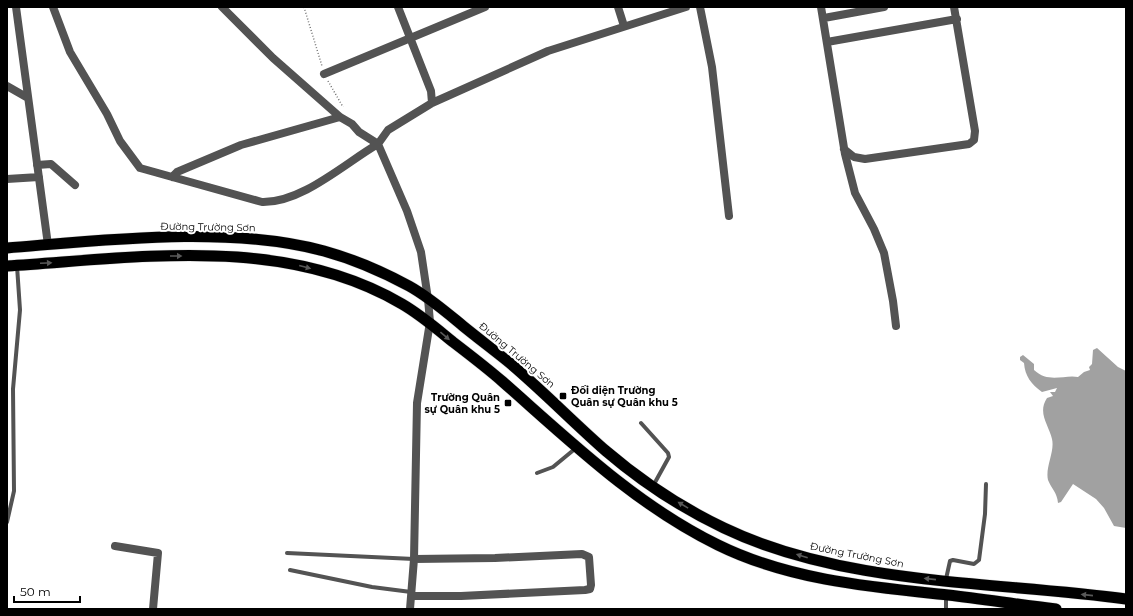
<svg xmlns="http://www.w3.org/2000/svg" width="1133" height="616" font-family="Montserrat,sans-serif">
  <rect width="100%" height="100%" fill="#fff"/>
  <path fill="#a1a1a1" d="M 1097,348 L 1118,367 L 1126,371 L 1126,528 L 1114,526 L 1104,508 L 1096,499 L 1073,484 L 1061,502 L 1058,503 C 1057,492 1051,488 1048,480 C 1045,467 1055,452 1052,439 C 1049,425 1037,413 1047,398 L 1053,396 L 1050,392 L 1055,392 L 1057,388 L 1042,392 C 1031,384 1025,376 1024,363 L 1020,360 L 1020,357 L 1023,355 L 1034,364 L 1034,370 C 1049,384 1065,374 1078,377 L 1084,372 L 1090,370 L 1089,367 L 1092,364 L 1093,350 Z"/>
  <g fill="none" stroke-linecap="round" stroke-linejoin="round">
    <g stroke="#dbdbdb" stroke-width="12">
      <path id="trunk" d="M 7,248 C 105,240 228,225 324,251 C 353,259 383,272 409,286 C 429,297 446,312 463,326 C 479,339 495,351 511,364 C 544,392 574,423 606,451 C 641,481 682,508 724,528 C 845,586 995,581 1126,599
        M 7,266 C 138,258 283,234 402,304 C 421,315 437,329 453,342 C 470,355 487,368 503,382 C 570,441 636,505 718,545 C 789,580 870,587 948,595 C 984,599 1020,605 1056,609"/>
    </g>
    <path stroke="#757575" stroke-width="1.5" stroke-dasharray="1 2" stroke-linecap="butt" d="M 304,7 L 322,66
      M 328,81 L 343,107"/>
    <path stroke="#535353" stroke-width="4" d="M 641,423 L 668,453 L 669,457 L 653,486
      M 537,473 L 553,467 L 576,448
      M 7,522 L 14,491 L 13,389 L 20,310 L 17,266
      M 287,553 L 414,559
      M 290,570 L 372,587 L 411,592
      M 946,579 L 950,561 L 953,560 L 974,564 L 979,560 L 985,514 L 986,484
      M 946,609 L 946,595"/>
    <path stroke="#535353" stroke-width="8" d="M 16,7 L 48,245
      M 53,7 L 70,52 L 107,114 L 120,141 L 140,168 L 262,202 C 302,203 345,163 378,144 L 359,132 L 352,124 L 340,117 L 273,58 L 222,7
      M 398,7 L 431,91 L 432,103
      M 618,7 L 624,26
      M 700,7 L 712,67 L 729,216
      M 821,7 L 845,154 L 855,193 L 874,229 L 884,253 L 893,301 L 896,326
      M 824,18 L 884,7
      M 827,42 L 957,19
      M 324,74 L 485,7
      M 7,86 L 28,98
      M 844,149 L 854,157 L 865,159 L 969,144 L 974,140 L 975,131 L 954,7
      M 37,165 L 51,164 L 75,185
      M 172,177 L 177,172 L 241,145 L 340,117
      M 7,179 L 39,177
      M 115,546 L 158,553 L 153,609
      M 412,596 L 461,596 L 585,590 L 590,589 L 591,585 L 589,557 L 582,554 L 495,558 L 414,559
      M 410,609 L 414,559 L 417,403 L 430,322 L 428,299 L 421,252 L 407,211 L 378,144 L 388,130 L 432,103 L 548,51 L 686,7"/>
    <use href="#trunk" stroke="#000" stroke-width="11"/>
  </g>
  <defs><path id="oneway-solid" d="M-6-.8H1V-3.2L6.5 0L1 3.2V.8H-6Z"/></defs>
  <g fill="#595959">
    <use href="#oneway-solid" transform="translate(176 256)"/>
    <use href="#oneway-solid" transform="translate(46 263) rotate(-3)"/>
    <use href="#oneway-solid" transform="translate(305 267) rotate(15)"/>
    <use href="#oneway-solid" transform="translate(445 336) rotate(40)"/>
    <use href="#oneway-solid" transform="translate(683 505) rotate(-149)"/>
    <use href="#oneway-solid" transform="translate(802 556) rotate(-162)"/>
    <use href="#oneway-solid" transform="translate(930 579) rotate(-174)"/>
    <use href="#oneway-solid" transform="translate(1087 595) rotate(-174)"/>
  </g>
  <g fill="#000" stroke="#fff" stroke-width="1.5">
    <rect x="559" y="392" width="8" height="8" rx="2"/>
    <rect x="504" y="399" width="8" height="8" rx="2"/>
  </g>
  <g text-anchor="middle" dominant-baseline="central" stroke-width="4" stroke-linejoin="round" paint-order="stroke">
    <g font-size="10" fill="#000" stroke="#fff">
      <text transform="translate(208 227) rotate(1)">Đường Trường Sơn</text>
      <text transform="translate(517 355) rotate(40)">Đường Trường Sơn</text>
      <text transform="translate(857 555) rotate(11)">Đường Trường Sơn</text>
    </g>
    <g font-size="10" font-weight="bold" fill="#000" stroke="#fff" text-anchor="start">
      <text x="571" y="390">Đối diện Trường<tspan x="571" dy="12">Quân sự Quân khu 5</tspan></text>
      <text x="500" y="397" text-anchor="end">Trường Quân<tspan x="500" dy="12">sự Quân khu 5</tspan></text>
    </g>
  </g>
  <rect width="1133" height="616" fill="none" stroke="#000000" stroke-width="16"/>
  <path d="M14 596v6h66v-6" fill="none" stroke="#000000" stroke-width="2"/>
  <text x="20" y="596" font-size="12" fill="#000000" stroke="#ffffff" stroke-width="3" paint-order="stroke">50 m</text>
</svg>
